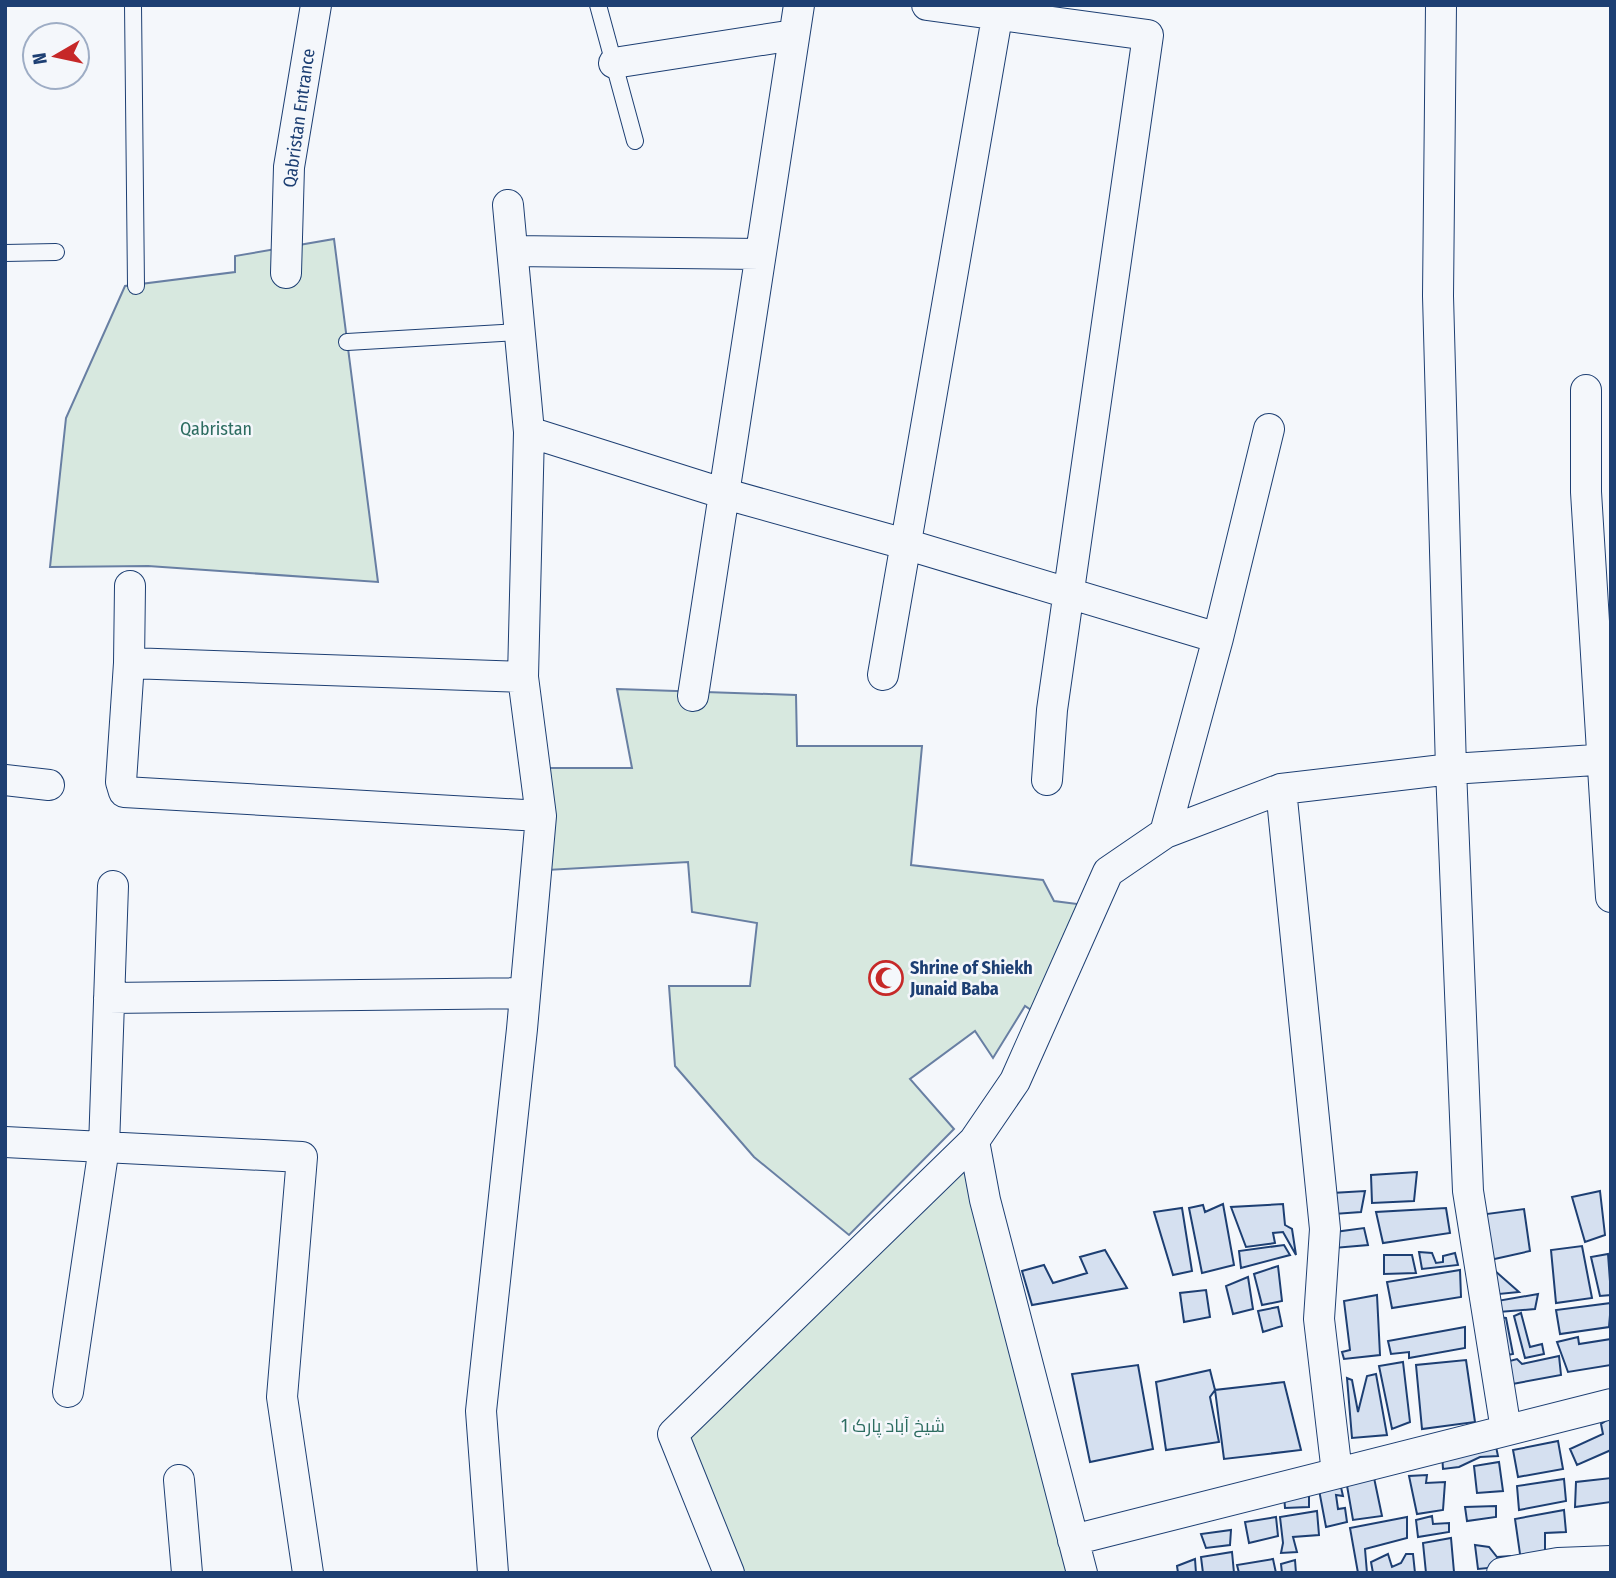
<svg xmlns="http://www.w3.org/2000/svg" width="1616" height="1578" font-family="'Fira Sans Condensed',Cairo,sans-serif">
  <rect width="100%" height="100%" fill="#f4f7fb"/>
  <path fill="#d7e8df" stroke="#687fa3" stroke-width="2" d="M 334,239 L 378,582 L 148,566 L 50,567 L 66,418 L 125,286 L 235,272 L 235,256 Z
    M 617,689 L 796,695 L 797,746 L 922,746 L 911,865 L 1043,880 L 1054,901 L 1093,906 L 1043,1018 L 1025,1006 L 993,1058 L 975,1031 L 910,1079 L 954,1129 L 849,1235 L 754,1157 L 675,1066 L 669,986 L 750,986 L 757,923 L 692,912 L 688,862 L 547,870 L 540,768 L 632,768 Z
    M 974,1141 L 1082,1573 L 729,1573 L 673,1434 Z"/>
  <path fill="#d5e0f0" stroke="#1d3f73" stroke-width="2" d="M 1417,1172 L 1414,1201 L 1372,1203 L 1371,1175 Z
    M 1365,1191 L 1361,1212 L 1334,1214 L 1332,1193 Z
    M 1600,1191 L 1605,1235 L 1585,1242 L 1572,1197 Z
    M 1223,1204 L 1234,1265 L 1202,1273 L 1189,1208 L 1203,1205 L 1205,1212 Z
    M 1283,1204 L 1285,1225 L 1292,1229 L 1296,1255 L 1283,1232 L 1273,1233 L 1275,1243 L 1246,1247 L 1231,1207 Z
    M 1182,1208 L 1192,1271 L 1173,1275 L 1154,1212 Z
    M 1446,1208 L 1450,1233 L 1383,1243 L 1376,1212 Z
    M 1524,1209 L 1530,1251 L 1490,1260 L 1479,1215 Z
    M 1364,1228 L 1368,1245 L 1334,1248 L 1335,1232 Z
    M 1284,1245 L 1290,1255 L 1241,1268 L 1239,1251 Z
    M 1582,1246 L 1592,1298 L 1556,1303 L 1551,1250 Z
    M 1105,1250 L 1127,1288 L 1032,1305 L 1022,1271 L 1044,1265 L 1053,1283 L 1087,1273 L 1080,1257 Z
    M 1419,1252 L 1432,1253 L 1436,1263 L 1443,1262 L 1443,1256 L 1455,1253 L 1458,1265 L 1422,1269 Z
    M 1608,1254 L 1611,1295 L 1600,1296 L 1591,1257 Z
    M 1384,1255 L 1412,1255 L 1416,1273 L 1384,1274 Z
    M 1278,1266 L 1282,1301 L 1262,1305 L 1254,1274 Z
    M 1460,1270 L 1461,1297 L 1392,1308 L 1387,1282 Z
    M 1494,1270 L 1519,1292 L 1499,1294 Z
    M 1248,1277 L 1253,1309 L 1233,1314 L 1226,1286 Z
    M 1206,1290 L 1210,1317 L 1184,1322 L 1180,1293 Z
    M 1538,1294 L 1535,1309 L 1499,1312 L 1497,1301 Z
    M 1377,1295 L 1380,1355 L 1344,1359 L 1342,1352 L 1350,1350 L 1344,1301 Z
    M 1611,1303 L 1609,1327 L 1560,1334 L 1556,1310 Z
    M 1278,1307 L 1282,1326 L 1263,1332 L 1258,1311 Z
    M 1521,1313 L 1530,1347 L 1542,1344 L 1544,1354 L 1525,1358 L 1514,1316 Z
    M 1497,1317 L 1506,1318 L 1513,1354 L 1502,1356 Z
    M 1465,1327 L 1465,1348 L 1409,1358 L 1409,1352 L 1391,1354 L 1388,1341 Z
    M 1578,1337 L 1579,1344 L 1611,1339 L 1611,1365 L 1568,1372 L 1557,1342 Z
    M 1559,1356 L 1561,1375 L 1507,1385 L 1502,1363 L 1517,1359 L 1522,1364 Z
    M 1466,1360 L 1475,1422 L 1422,1429 L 1416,1365 Z
    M 1403,1362 L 1410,1422 L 1392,1429 L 1379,1366 Z
    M 1138,1365 L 1153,1449 L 1090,1462 L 1072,1374 Z
    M 1210,1370 L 1215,1390 L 1210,1397 L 1219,1442 L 1166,1450 L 1156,1382 Z
    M 1376,1374 L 1387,1435 L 1352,1438 L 1347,1378 L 1352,1380 L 1358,1412 L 1367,1376 Z
    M 1284,1382 L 1301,1450 L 1224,1459 L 1215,1390 Z
    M 1610,1418 L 1611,1450 L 1577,1465 L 1570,1449 L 1603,1434 L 1601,1424 Z
    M 1558,1441 L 1563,1469 L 1518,1477 L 1513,1450 Z
    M 1495,1442 L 1498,1456 L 1480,1457 L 1459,1467 L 1443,1469 L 1442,1453 Z
    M 1499,1462 L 1503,1491 L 1477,1493 L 1474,1466 Z
    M 1373,1473 L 1382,1516 L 1353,1520 L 1346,1480 Z
    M 1427,1475 L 1426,1483 L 1445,1482 L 1443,1510 L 1417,1514 L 1409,1476 Z
    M 1611,1478 L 1611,1502 L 1575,1507 L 1576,1482 Z
    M 1564,1479 L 1566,1501 L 1519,1510 L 1517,1486 Z
    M 1340,1483 L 1343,1496 L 1336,1495 L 1338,1509 L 1345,1508 L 1347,1522 L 1326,1527 L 1319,1490 Z
    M 1309,1491 L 1309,1507 L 1285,1508 L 1284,1495 Z
    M 1496,1506 L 1496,1517 L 1467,1521 L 1465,1507 Z
    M 1564,1510 L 1566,1532 L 1545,1533 L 1545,1559 L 1521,1561 L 1515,1519 Z
    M 1317,1511 L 1319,1535 L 1293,1537 L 1297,1552 L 1281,1553 L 1283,1543 L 1280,1517 Z
    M 1432,1516 L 1433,1524 L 1449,1523 L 1449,1532 L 1418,1537 L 1416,1520 Z
    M 1276,1517 L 1278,1536 L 1249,1543 L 1245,1522 Z
    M 1407,1517 L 1407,1538 L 1365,1549 L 1367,1573 L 1358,1573 L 1350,1528 Z
    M 1231,1530 L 1230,1545 L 1206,1548 L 1201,1534 Z
    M 1451,1538 L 1454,1572 L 1426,1573 L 1423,1543 Z
    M 1475,1545 L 1489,1547 L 1497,1557 L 1510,1556 L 1509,1566 L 1478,1569 Z
    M 1232,1552 L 1234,1573 L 1203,1573 L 1201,1557 Z
    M 1388,1554 L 1392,1567 L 1401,1563 L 1406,1554 L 1413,1554 L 1415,1573 L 1373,1573 L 1371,1562 Z
    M 1195,1559 L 1196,1573 L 1178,1573 L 1177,1566 Z
    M 1273,1559 L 1276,1573 L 1239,1573 L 1237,1565 Z
    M 1295,1560 L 1296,1573 L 1282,1573 L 1281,1564 Z"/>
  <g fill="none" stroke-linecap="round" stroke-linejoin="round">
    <g stroke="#1d3f73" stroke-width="18">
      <path id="lane" d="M 133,5 L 136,286
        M 598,5 L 635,141
        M 5,253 L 56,252
        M 347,342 L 520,332"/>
    </g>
    <g stroke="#1d3f73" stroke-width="32">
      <path id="street" d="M 927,5 L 1148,35 L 1052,710 L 1047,780
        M 1441,5 L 1438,296 L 1451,769 L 1468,1191 L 1506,1430
        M 614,63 L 794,35
        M 513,251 L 759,254
        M 286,273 L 289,167 L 316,5
        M 1586,390 L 1586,492 L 1611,897
        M 529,432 L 722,493 L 905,544 L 1218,638
        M 130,586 L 129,663 L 121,782 L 124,792 L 541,816
        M 129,663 L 523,677
        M 883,675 L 997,17
        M 693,696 L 799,5
        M 5,780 L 49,785
        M 1281,789 L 1325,1229 L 1319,1319 L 1337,1473
        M 1165,833 L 1281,789 L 1451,769 L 1611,759
        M 109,998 L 525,993
        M 5,1142 L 302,1157 L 282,1397 L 308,1573
        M 68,1392 L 104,1147 L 113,886
        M 179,1480 L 187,1573
        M 1073,1540 L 1611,1404
        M 493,1573 L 481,1411 L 522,1029 L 541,816 L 523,677 L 529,432 L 508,205
        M 729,1573 L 673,1434 L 974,1141
        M 1082,1573 L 985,1200 L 974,1141 L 1015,1081 L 1108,872 L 1165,833 L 1218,638 L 1269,429
        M 1502,1573 L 1558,1563 L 1611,1561"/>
    </g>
    <use href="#lane" stroke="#f4f7fb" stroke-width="16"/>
    <use href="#street" stroke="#f4f7fb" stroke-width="30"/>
  </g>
  <defs>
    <g id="mosque-ring" transform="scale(1.75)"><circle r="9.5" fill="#f4f7fb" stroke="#c62828" stroke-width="1.5"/><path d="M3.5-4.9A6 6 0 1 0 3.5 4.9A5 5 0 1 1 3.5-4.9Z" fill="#c62828"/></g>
  </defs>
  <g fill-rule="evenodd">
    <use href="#mosque-ring" x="886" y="978"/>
  </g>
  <g text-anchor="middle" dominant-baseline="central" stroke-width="5" stroke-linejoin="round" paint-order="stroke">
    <g font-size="18" fill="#1d3f73" stroke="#f4f7fb">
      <text transform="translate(299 118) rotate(-82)">Qabristan Entrance</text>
    </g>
    <g font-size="18" fill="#2c6c60" stroke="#f4f7fb">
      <text x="216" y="429">Qabristan</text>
      <text x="893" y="1426">شیخ آباد پارک 1</text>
    </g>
    <g font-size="18" font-weight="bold" fill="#1d3f73" stroke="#f4f7fb" text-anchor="start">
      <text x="910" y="968">Shrine of Shiekh<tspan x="910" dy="21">Junaid Baba</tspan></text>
    </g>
  </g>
  <rect width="1616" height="1578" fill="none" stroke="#1d3f73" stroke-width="14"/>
  <g transform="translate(56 56) rotate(261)"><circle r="33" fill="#f4f7fb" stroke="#9eadc5" stroke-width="2"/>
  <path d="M0-5L12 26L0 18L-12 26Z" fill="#c62828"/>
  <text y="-10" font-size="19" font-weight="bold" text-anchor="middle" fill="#1d3f73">N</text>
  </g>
</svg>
